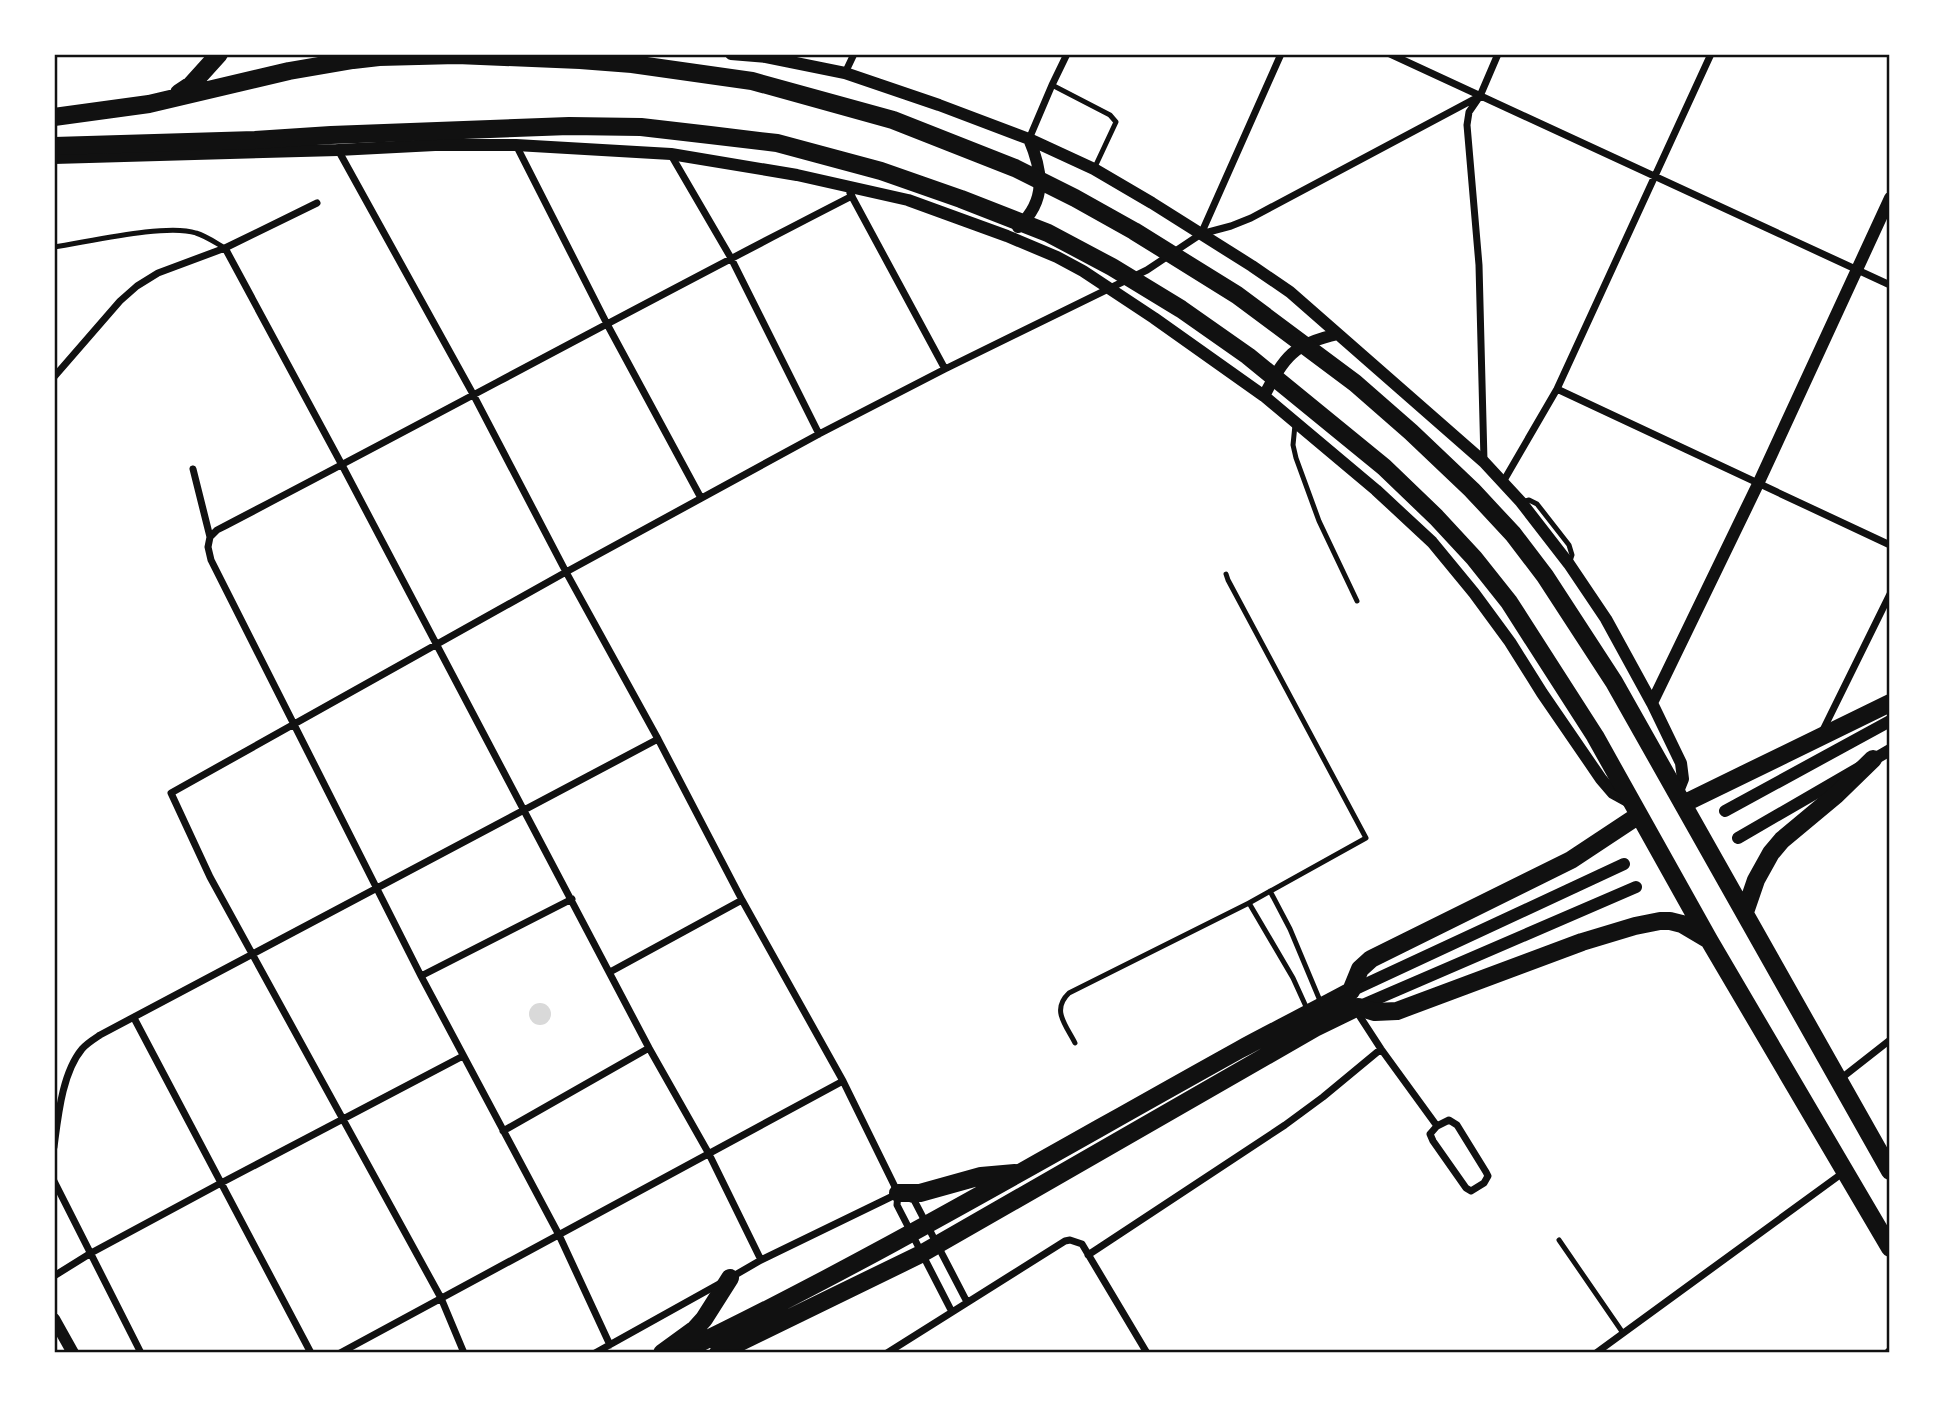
<svg xmlns="http://www.w3.org/2000/svg" width="1944" height="1407" font-family="'Times New Roman',serif">
  <rect width="100%" height="100%" fill="#fff"/>
  <path fill="#d9d9d9" d="M529 1014a11 11 0 1 1 22 0a11 11 0 1 1-22 0Z"/>
  <g fill="none" stroke-linecap="round" stroke-linejoin="round">
    <path stroke="#111" stroke-width="5" d="M 1052,85 L 1110,115 L 1116,122 L 1094,169
      M 54,247 C 88,242 167,223 196,233 C 206,236 216,243 225,248
      M 1295,425 L 1293,445 L 1296,458 L 1319,521 L 1357,601
      M 1522,502 L 1529,500 L 1537,504 L 1569,545 L 1572,555 L 1570,561
      M 1270,891 L 1290,929 L 1321,1003
      M 1249,903 L 1293,978 L 1308,1011
      M 1075,1043 C 1066,1025 1051,1010 1069,993 L 1249,903 L 1366,838 L 1228,580 L 1226,574
      M 1559,1240 L 1623,1333"/>
    <path stroke="#111" stroke-width="7" d="M 1390,54 L 1890,285
      M 845,73 L 854,54
      M 1029,139 L 1052,85 L 1067,54
      M 516,145 L 607,324 L 701,498
      M 337,148 L 473,394 L 566,572 L 658,739 L 742,900 L 843,1081 L 898,1193 L 897,1205 L 952,1312
      M 671,155 L 731,258 L 819,434
      M 850,193 L 945,369
      M 1201,234 L 1281,54
      M 225,248 L 342,465 L 649,1048 L 709,1154 L 761,1260
      M 54,377 L 120,301 L 137,286 L 158,273 L 225,248 L 317,203
      M 1557,389 L 1890,545
      M 1484,461 L 1479,265 L 1467,125 L 1469,112 L 1480,96 L 1498,54
      M 193,469 L 210,537 L 208,547 L 211,560 L 421,976 L 559,1235 L 610,1345
      M 1503,482 L 1557,389 L 1711,54
      M 210,537 L 217,530 C 429,420 639,305 852,196
      M 1822,732 L 1890,594
      M 610,972 L 742,900
      M 421,976 L 572,899
      M 1355,1009 L 1381,1049 L 1437,1126 L 1449,1120 L 1457,1125 L 1486,1172 L 1488,1176 L 1484,1183 L 1471,1191 L 1466,1188 L 1433,1141 L 1430,1134 L 1437,1126
      M 134,1018 L 311,1353
      M 1839,1080 L 1890,1040
      M 503,1131 L 649,1048
      M 54,1147 C 58,1117 62,1073 82,1049 C 86,1044 94,1039 100,1035 L 658,739
      M 54,1181 L 141,1353
      M 908,1198 L 914,1200 L 967,1302
      M 1088,1255 L 1285,1125 L 1323,1097 L 1381,1049
      M 54,1276 L 91,1253 L 221,1183 L 463,1056
      M 730,1278 L 761,1260 L 897,1194
      M 340,1353 L 843,1081
      M 464,1353 L 441,1298 L 210,877 L 171,793 L 566,572 L 819,434 L 945,369 L 1147,270 L 1201,234 L 1231,226 L 1251,218 L 1480,96
      M 595,1353 L 719,1284
      M 887,1353 L 1065,1241 L 1070,1240 L 1082,1244 L 1147,1353
      M 1596,1353 L 1844,1172
      M 1887,1353 L 1890,1350"/>
    <path stroke="#111" stroke-width="12" d="M 731,54 L 766,57 L 845,73 L 939,105 L 1029,139 L 1094,169 L 1152,203 L 1252,266 L 1290,292 L 1484,462 L 1521,502 L 1569,564 L 1606,619 L 1652,703 L 1681,763 L 1683,779 L 1677,794
      M 54,158 L 338,150 L 435,145 L 516,145 L 671,154 L 797,175 L 908,200 L 1007,236 L 1057,257 L 1083,271 L 1154,318 L 1264,396 L 1376,490 L 1432,542 L 1474,593 L 1510,642 L 1542,693 L 1601,779 L 1613,793 L 1633,804
      M 1018,227 C 1047,201 1043,172 1029,139
      M 1264,396 C 1285,356 1293,344 1338,334
      M 1652,703 L 1758,484 L 1890,198
      M 1725,811 L 1890,721
      M 1738,838 L 1890,750
      M 1351,991 L 1624,864
      M 1358,1007 L 1636,887
      M 54,1319 L 73,1353"/>
    <path stroke="#111" stroke-width="18" d="M 179,93 L 191,85 L 219,54
      M 54,117 L 149,104 L 289,71 L 353,60 L 379,57 L 457,55 L 580,60 L 632,64 L 752,81 L 893,120 L 1015,168 L 1075,198 L 1134,231 L 1237,295 L 1355,383 L 1411,432 L 1472,490 L 1513,534 L 1545,576 L 1614,682 L 1890,1171
      M 54,146 L 255,140 L 331,135 L 569,126 L 641,127 L 710,135 L 777,143 L 881,171 L 961,199 L 1048,233 L 1112,267 L 1181,309 L 1248,356 L 1384,467 L 1436,517 L 1474,558 L 1509,602 L 1595,736 L 1709,940 L 1890,1248
      M 1683,804 L 1890,703
      M 1745,912 L 1756,880 L 1771,853 L 1782,840 L 1836,795 L 1873,759
      M 898,1193 L 920,1193 L 981,1176 L 1015,1173
      M 662,1353 L 695,1329 L 704,1319 L 730,1278
      M 679,1353 C 871,1261 1053,1153 1239,1050 C 1276,1030 1314,1011 1351,991 L 1360,969 L 1371,959 L 1571,860 L 1639,815
      M 718,1353 L 921,1254 L 1315,1028 L 1358,1007 L 1375,1012 L 1397,1011 L 1582,942 L 1635,926 L 1660,921 L 1670,921 L 1682,924 L 1709,940"/>
  </g>
  <rect width="1944" height="1407" fill="none" stroke="#ffffff" stroke-width="112"/>
  <rect x="56" y="56" width="1832" height="1295" fill="none" stroke="#111" stroke-width="2.5"/>
</svg>
